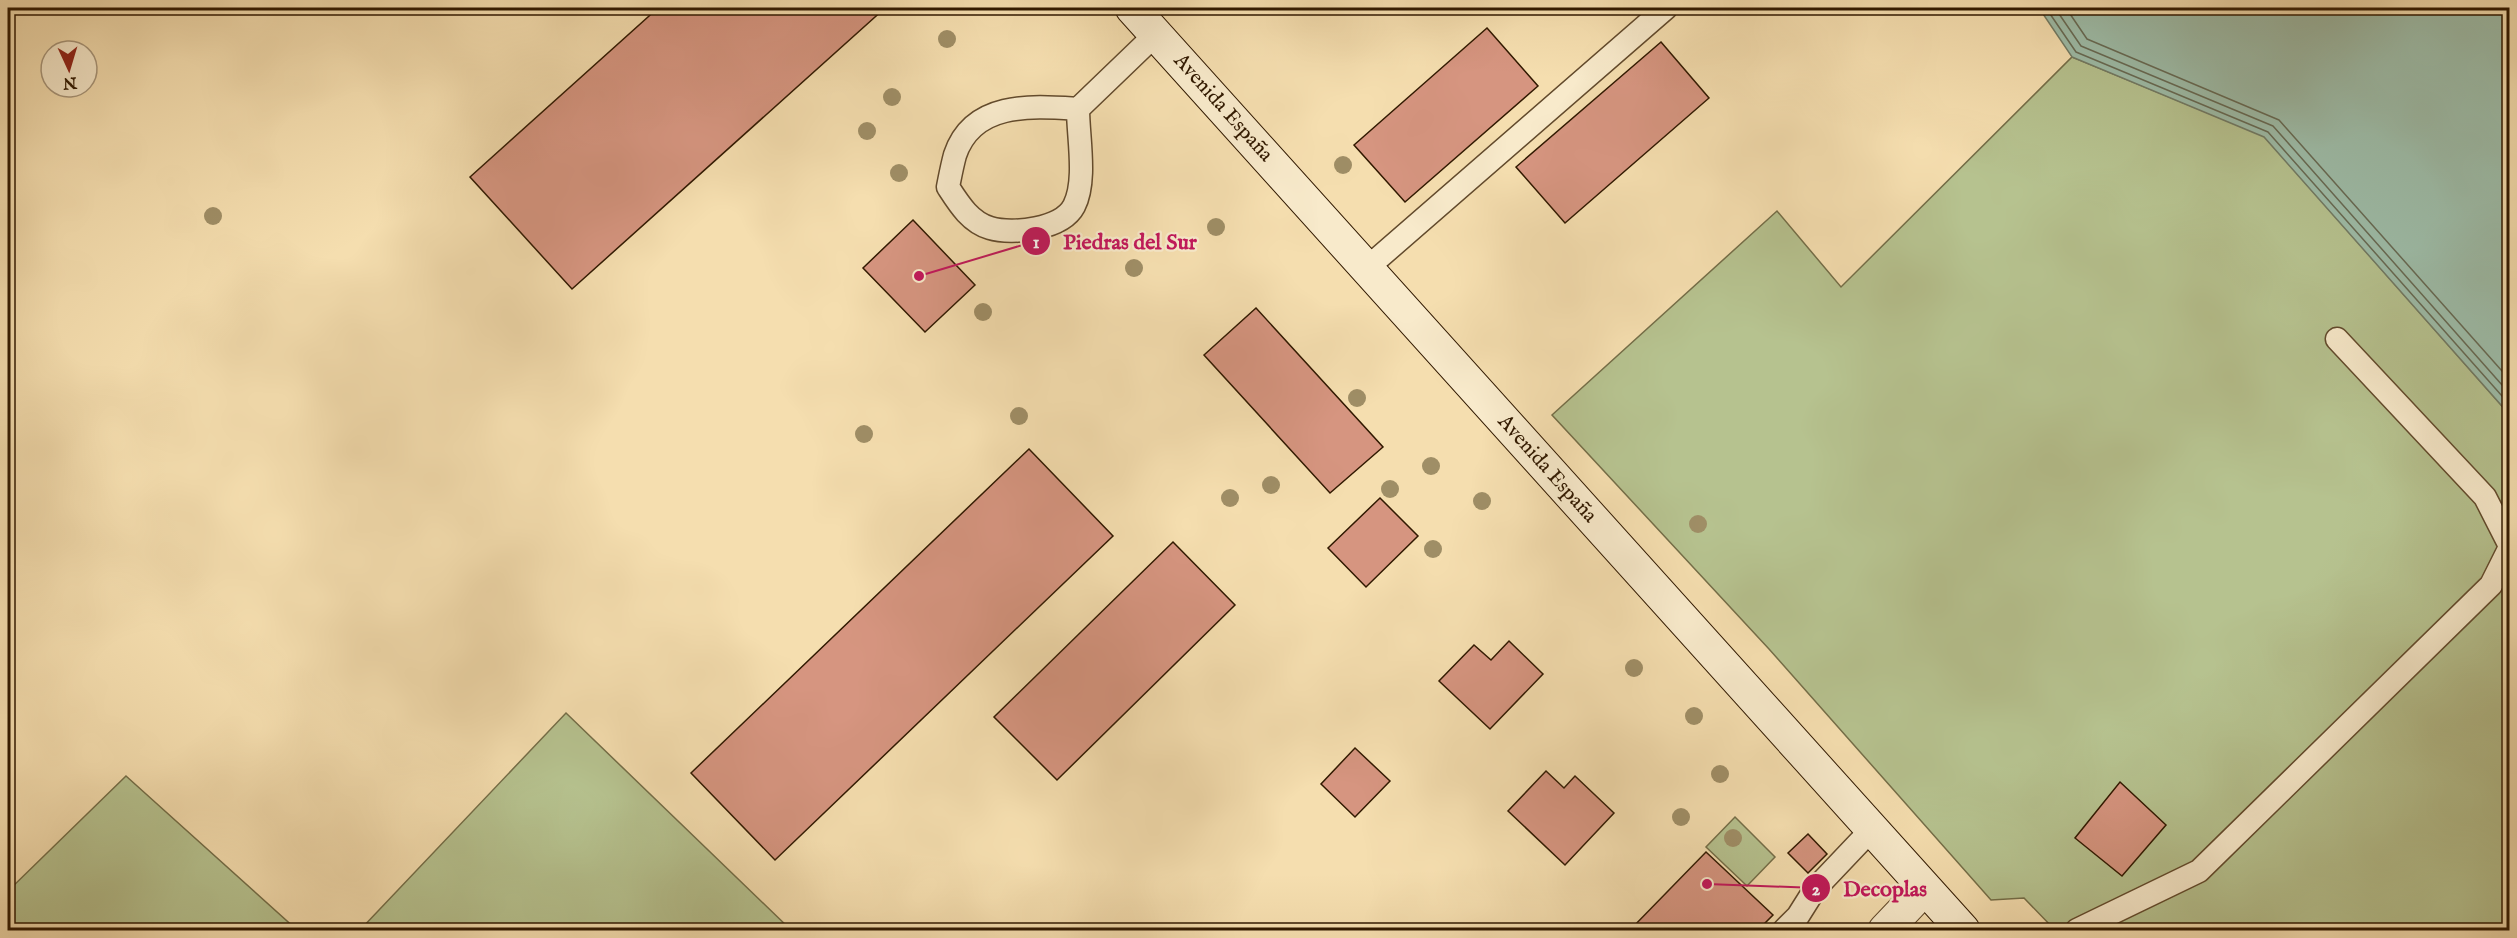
<svg xmlns="http://www.w3.org/2000/svg" width="2517" height="938" font-family="'IM FELL English',serif">
  <rect width="100%" height="100%" fill="#f5deaf"/>
  <filter id="stains"><feTurbulence type="fractalNoise" baseFrequency=".00333" numOctaves="4"/><feColorMatrix values="0 0 0 0 .2 0 0 0 0 .09 0 0 0 0 .02 0 0 0 .5 -.17"/></filter>
  <radialGradient id="worn" r=".72"><stop offset=".6" stop-color="#630" stop-opacity="0"/><stop offset="1" stop-color="#630" stop-opacity=".3"/></radialGradient>
  <path fill="#b6c28f" stroke="#746e48" stroke-width="1.5" d="M 2072,57 L 2264,136 L 2509,414 L 2509,930 L 2055,930 L 2024,898 L 1991,900 L 1769,649 L 1552,415 L 1777,211 L 1841,287 Z
    M 566,713 L 791,930 L 360,930 Z
    M 126,776 L 297,930 L 8,930 L 8,891 Z
    M 1735,817 L 1775,857 L 1747,886 L 1706,847 Z"/>
  <path fill="#9dbca8" stroke="#727b65" stroke-width="1.5" d="M 2039,8 L 2509,8 L 2509,414 L 2264,137 L 2072,57 Z"/>
  <g fill="none" stroke-linecap="round" stroke-linejoin="round">
    <path stroke="#676a54" stroke-width="1.5" d="M 2046,8 L 2076,52 L 2268,132 L 2510,405
      M 2055,8 L 2081,46 L 2273,126 L 2510,394
      M 2066,8 L 2087,39 L 2279,120 L 2510,380"/>
  </g>
  <path fill="#d69580" stroke="#311900" stroke-width="1.5" d="M 658,8 L 885,8 L 572,289 L 470,177 Z
    M 1487,28 L 1538,86 L 1405,202 L 1354,145 Z
    M 1661,42 L 1709,98 L 1565,223 L 1516,167 Z
    M 913,220 L 975,285 L 925,332 L 863,268 Z
    M 1256,308 L 1383,447 L 1330,493 L 1204,355 Z
    M 1029,449 L 1113,536 L 775,860 L 691,773 Z
    M 1380,498 L 1418,536 L 1366,587 L 1328,548 Z
    M 1173,542 L 1235,605 L 1057,780 L 994,717 Z
    M 1509,641 L 1543,674 L 1490,729 L 1439,681 L 1474,645 L 1491,660 Z
    M 1355,748 L 1390,781 L 1355,817 L 1321,784 Z
    M 1546,771 L 1564,788 L 1575,776 L 1614,813 L 1565,865 L 1508,811 Z
    M 2120,782 L 2166,825 L 2122,876 L 2075,838 Z
    M 1808,834 L 1827,854 L 1808,873 L 1788,853 Z
    M 1706,852 L 1773,915 L 1758,930 L 1630,930 Z"/>
  <g fill="none" stroke-linecap="round" stroke-linejoin="round">
    <g stroke="#624a2c" stroke-width="25">
      <path id="lane" d="M 1078,109 C 1078,137 1087,181 1074,206 C 1062,229 1013,235 990,228 C 970,222 959,204 948,187 C 950,177 952,166 955,155 C 973,101 1032,106 1078,109 L 1156,34
        M 1367,268 L 1666,8
        M 2337,339 L 2485,497 L 2510,546
        M 1784,930 L 1798,916 L 1815,889 L 1871,830
        M 2077,930 L 2199,871 L 2491,585 L 2510,547"/>
    </g>
    <g stroke="#624a2c" stroke-width="35">
      <path id="street" d="M 1885,930 L 1924,889"/>
    </g>
    <g stroke="#311900" stroke-width="35">
      <path id="secondary" d="M 1132,8 L 1963,930"/>
    </g>
    <use href="#lane" stroke="#f8eacb" stroke-width="22"/>
    <use href="#street" stroke="#f8eacb" stroke-width="33"/>
    <use href="#secondary" stroke="#f8eacb" stroke-width="33"/>
  </g>
  <g fill="#9f8e66">
    <circle cx="947" cy="39" r="9"/>
    <circle cx="892" cy="97" r="9"/>
    <circle cx="867" cy="131" r="9"/>
    <circle cx="1343" cy="165" r="9"/>
    <circle cx="899" cy="173" r="9"/>
    <circle cx="213" cy="216" r="9"/>
    <circle cx="1216" cy="227" r="9"/>
    <circle cx="1134" cy="268" r="9"/>
    <circle cx="983" cy="312" r="9"/>
    <circle cx="1357" cy="398" r="9"/>
    <circle cx="1019" cy="416" r="9"/>
    <circle cx="864" cy="434" r="9"/>
    <circle cx="1431" cy="466" r="9"/>
    <circle cx="1271" cy="485" r="9"/>
    <circle cx="1390" cy="489" r="9"/>
    <circle cx="1230" cy="498" r="9"/>
    <circle cx="1482" cy="501" r="9"/>
    <circle cx="1698" cy="524" r="9"/>
    <circle cx="1433" cy="549" r="9"/>
    <circle cx="1634" cy="668" r="9"/>
    <circle cx="1694" cy="716" r="9"/>
    <circle cx="1720" cy="774" r="9"/>
    <circle cx="1681" cy="817" r="9"/>
    <circle cx="1733" cy="838" r="9"/>
  </g>
  <g text-anchor="middle" dominant-baseline="central" stroke-width="4.5" stroke-linejoin="round" paint-order="stroke">
    <g font-size="21" fill="#311900" stroke="#f8eacb">
      <text transform="translate(1223 108) rotate(48)">Avenida España</text>
      <text transform="translate(1547 469) rotate(48)">Avenida España</text>
    </g>
  </g>
  <path fill="none" stroke="#c2185b" stroke-width="2" d="M919 276L1036 241M1707 884L1816 888"/>
  <g fill="#c2185b" stroke="#f8eacb" stroke-width="2">
    <circle cx="919" cy="276" r="6"/>
    <circle cx="1707" cy="884" r="6"/>
    <circle cx="1036" cy="241" r="15"/>
    <circle cx="1816" cy="888" r="15"/>
  </g>
  <g font-size="18" text-anchor="middle" font-weight="bold" fill="#fff">
    <text x="1036" y="248">1</text>
    <text x="1816" y="895">2</text>
  </g>
  <g font-size="22" text-anchor="middle" font-weight="bold" fill="#c2185b" stroke="#f8eacb" stroke-width="4.5" stroke-linejoin="round" paint-order="stroke">
    <text x="1130" y="249">Piedras del Sur</text>
    <text x="1885" y="896">Decoplas</text>
  </g>
  <rect width="2517" height="938" fill="none" stroke="#f5deaf" stroke-width="30"/>
  <rect x="9" y="9" width="2499" height="920" fill="none" stroke="#311900" stroke-width="3"/>
  <rect x="15" y="15" width="2487" height="908" fill="none" stroke="#311900" stroke-width="1.5"/>
  <g transform="translate(69 69) rotate(176)"><circle r="28" fill="#f8eacb" stroke="#a8967a" stroke-width="1.5"/>
  <path d="M0-4.5L10 22L0 15L-10 22Z" fill="#8f2418"/>
  <text y="-9" font-size="16" font-weight="bold" text-anchor="middle" fill="#311900">N</text>
  </g>
  <rect width="100%" height="100%" filter="url(#stains)"/>
  <rect width="100%" height="100%" fill="url(#worn)"/>
</svg>
